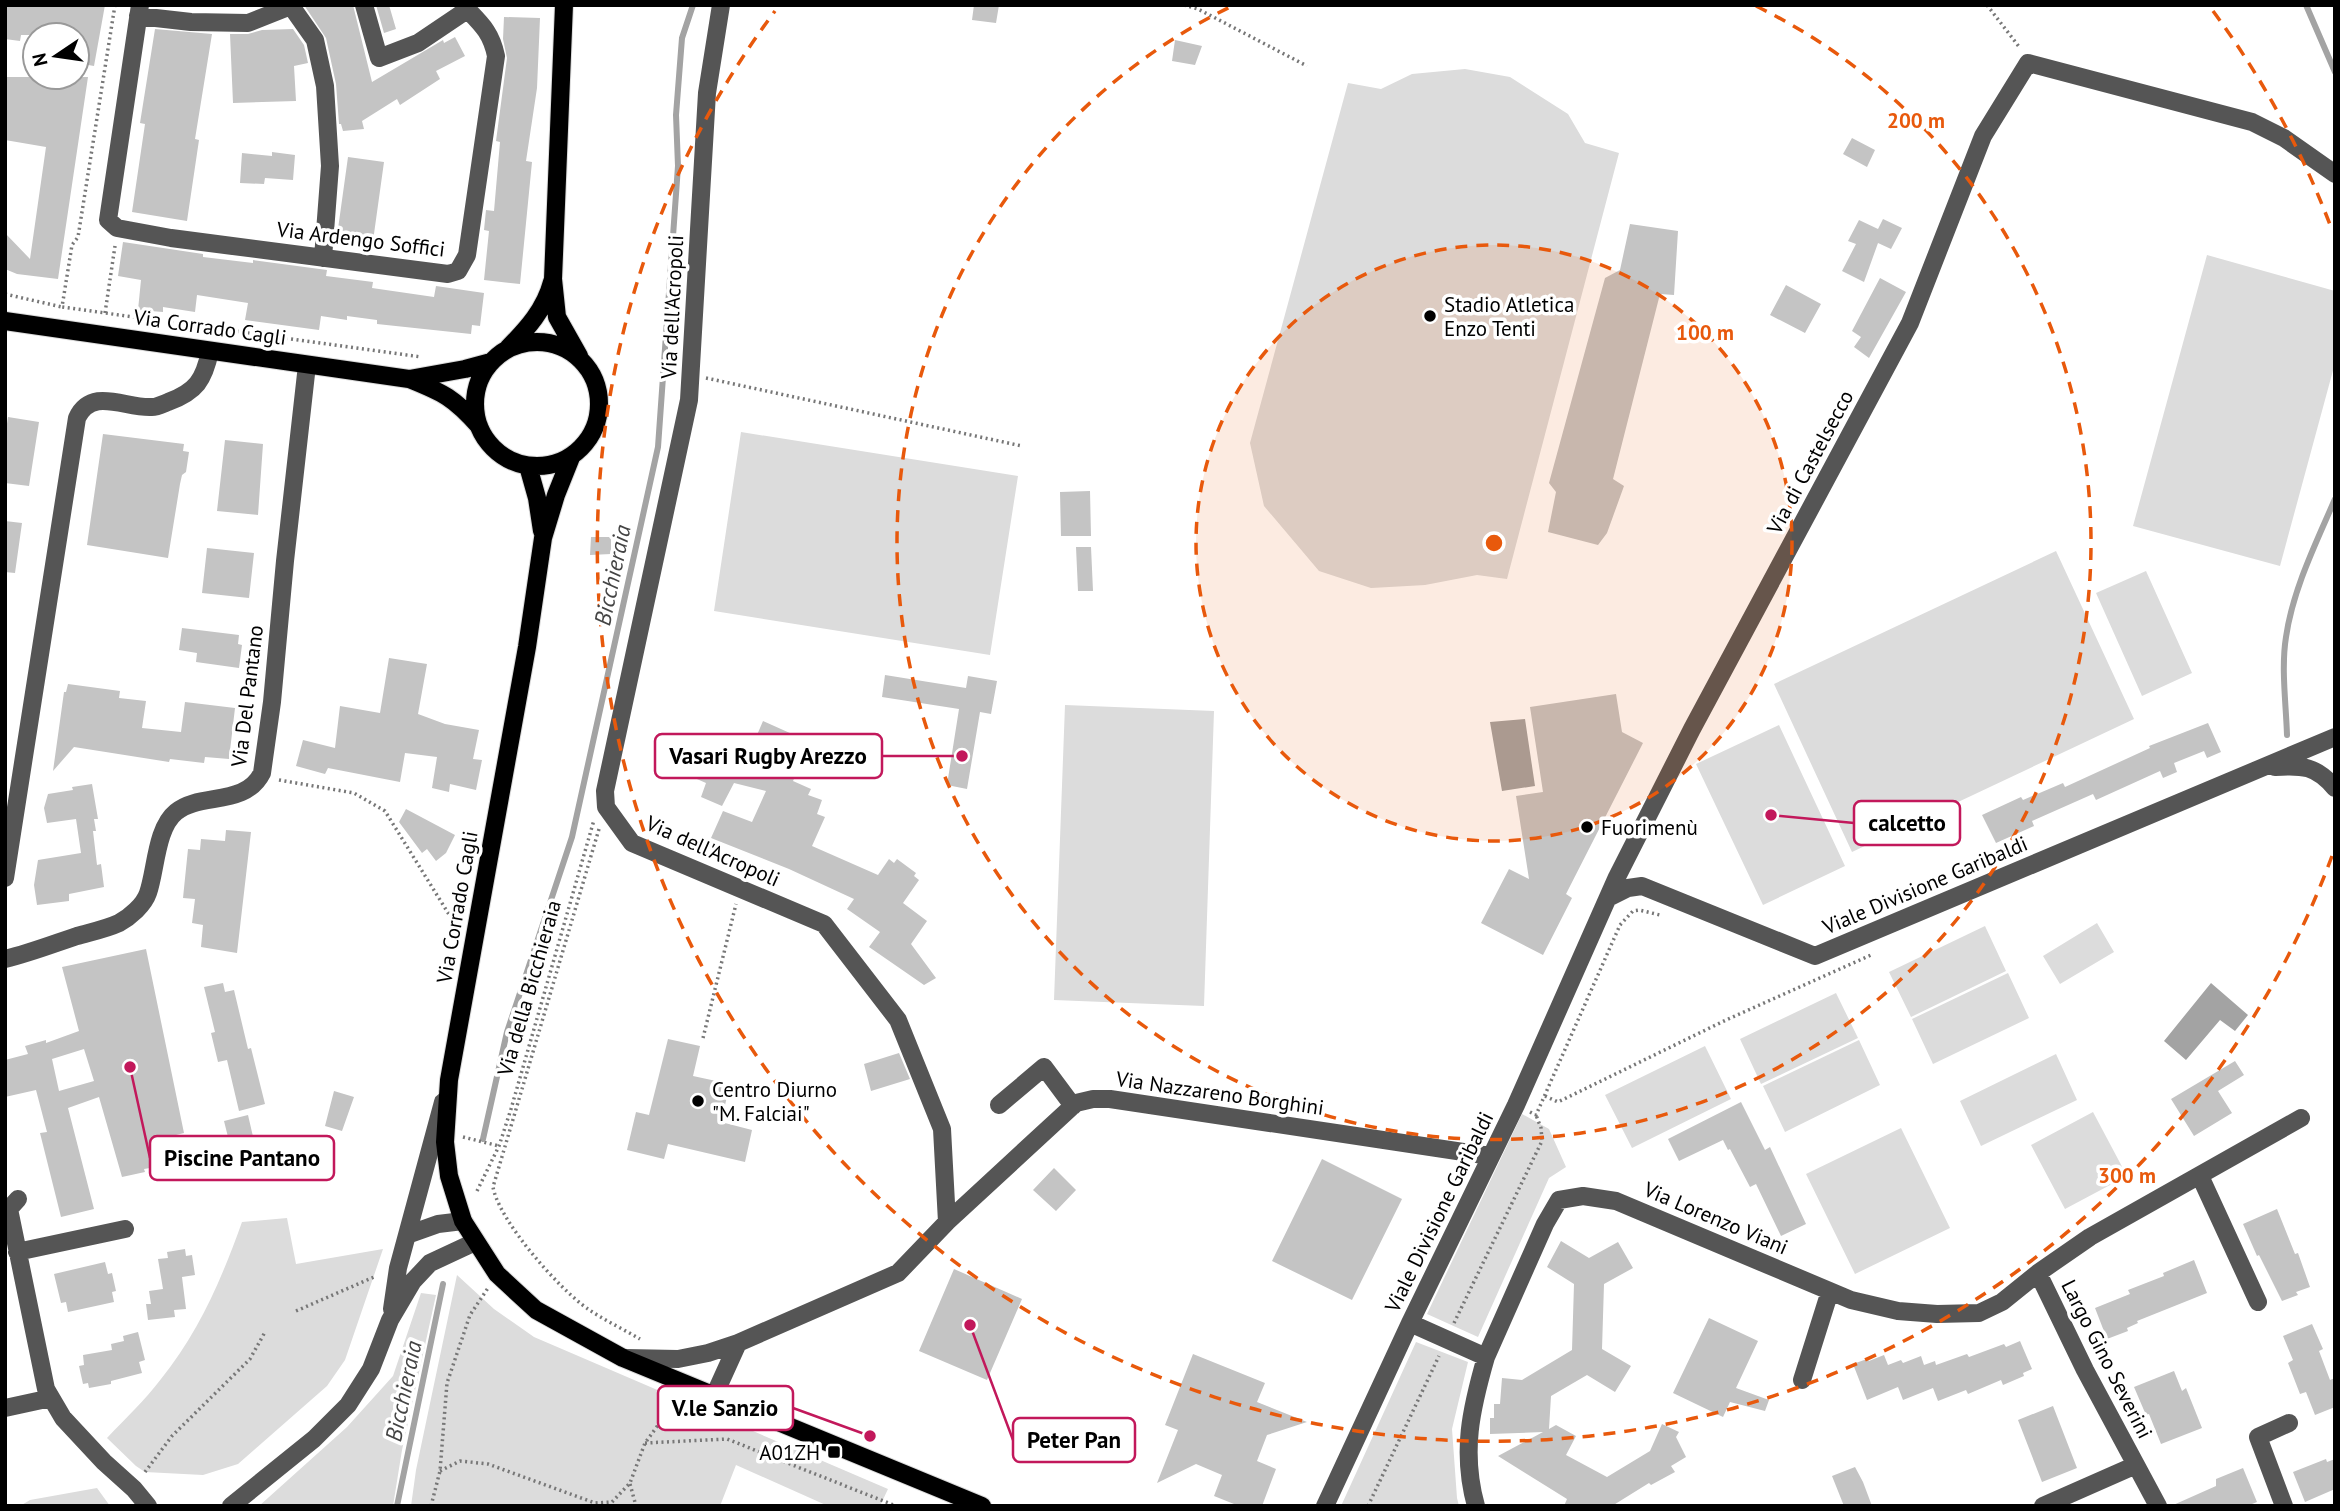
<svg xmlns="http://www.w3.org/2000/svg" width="2340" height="1511" font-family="'PT Sans',sans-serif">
  <rect width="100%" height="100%" fill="#fff"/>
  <path fill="#dcdcdc" d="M 1465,69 L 1510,77 L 1568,114 L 1585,143 L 1619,153 L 1507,579 L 1477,575 L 1425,585 L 1371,588 L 1319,571 L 1264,506 L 1250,443 L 1348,83 L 1381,89 L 1412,74 Z
    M 2207,255 L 2335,291 L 2335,363 L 2280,566 L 2133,526 Z
    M 741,432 L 1018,476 L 990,655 L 714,611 Z
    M 2056,551 L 2134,719 L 1852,852 L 1774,684 Z
    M 2146,571 L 2192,673 L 2142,696 L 2096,593 Z
    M 1065,705 L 1214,711 L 1204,1006 L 1054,1000 Z
    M 1779,725 L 1845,866 L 1763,905 L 1696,764 Z
    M 2097,923 L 2114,952 L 2060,984 L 2043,956 Z
    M 1985,926 L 2006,971 L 1911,1017 L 1889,972 Z
    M 2008,973 L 2029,1018 L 1933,1064 L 1912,1019 Z
    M 1836,993 L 1858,1038 L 1761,1084 L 1740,1039 Z
    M 1859,1040 L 1880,1085 L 1785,1132 L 1763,1086 Z
    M 1705,1046 L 1731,1099 L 1632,1148 L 1605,1095 Z
    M 2056,1054 L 2077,1100 L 1981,1146 L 1960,1101 Z
    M 2093,1112 L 2127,1176 L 2065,1209 L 2031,1145 Z
    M 1522,1114 L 1549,1129 L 1566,1167 L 1549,1178 L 1478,1337 L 1427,1314 Z
    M 1901,1128 L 1950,1228 L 1855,1274 L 1806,1174 Z
    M 287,1218 L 296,1264 L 383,1249 L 345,1360 L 327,1386 L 238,1464 L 203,1475 L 145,1472 L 136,1466 L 107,1438 C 125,1419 145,1400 161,1379 C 199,1332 222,1278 242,1222 Z
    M 457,1275 L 494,1309 L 534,1337 L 888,1489 L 880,1506 L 828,1506 L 736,1465 L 720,1506 L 411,1506 L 416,1470 Z
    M 421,1293 L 436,1295 L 402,1450 L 393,1506 L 259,1506 L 347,1427 L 393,1376 Z
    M 1416,1342 L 1468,1362 L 1452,1429 L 1457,1498 L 1459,1506 L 1341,1506 Z
    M 97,1488 L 110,1506 L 20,1506 L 30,1500 Z"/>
  <path fill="#a3a3a3" d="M 1525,719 L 1535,786 L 1502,791 L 1490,722 Z
    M 2211,983 L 2248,1015 L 2235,1031 L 2220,1020 L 2186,1060 L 2164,1041 Z"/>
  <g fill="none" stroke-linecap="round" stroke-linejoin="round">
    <path stroke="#a3a3a3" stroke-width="6" d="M 2306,5 L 2335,72
      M 2287,735 C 2286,703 2281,668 2286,637 C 2293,589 2316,543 2335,499
      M 483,1139 L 507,1032 L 572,837 L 658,447 L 678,166 L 676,115 L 682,38 L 693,5
      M 397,1506 L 443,1284"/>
  </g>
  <path fill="#c4c4c4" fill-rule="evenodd" d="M 5,5 L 105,5 L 94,66 L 77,63 L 77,35 L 21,35 L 20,41 L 5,39 Z
    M 304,5 L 353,5 L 372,82 L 443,40 L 444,43 L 455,37 L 465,56 L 436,71 L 440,79 L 400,105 L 397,99 L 362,121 L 364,129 L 343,131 L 341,124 L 339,124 L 336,84 L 326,38 Z
    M 376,5 L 389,5 L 396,29 L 384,33 Z
    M 974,5 L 999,5 L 996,23 L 972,20 Z
    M 504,17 L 540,18 L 537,88 L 526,161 L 532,162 L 520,284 L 484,280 L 489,231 L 484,230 L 486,210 L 494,211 L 500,142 L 496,141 L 507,58 L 503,39 Z
    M 155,29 L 212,34 L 195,139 L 199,140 L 187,221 L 132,212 L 145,124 L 140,123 Z
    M 293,29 L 304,45 L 308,63 L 294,66 L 296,101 L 233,103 L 230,34 L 248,34 L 262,30 Z
    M 1175,40 L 1202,46 L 1195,65 L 1172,61 Z
    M 5,77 L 88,77 L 58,279 L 17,274 L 5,269 L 5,233 L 30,259 L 46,147 L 5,140 Z
    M 1852,138 L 1875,150 L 1867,167 L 1843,154 Z
    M 272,152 L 295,155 L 293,180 L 265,178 L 264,184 L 240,183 L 242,153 L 272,156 Z
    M 348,157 L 384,162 L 373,241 L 337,236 Z
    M 1883,219 L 1902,228 L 1891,249 L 1878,243 L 1864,282 L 1842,271 L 1856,244 L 1848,241 L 1859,220 L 1878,229 Z
    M 1630,224 L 1678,231 L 1674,295 L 1660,294 L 1613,479 L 1624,486 L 1607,533 L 1598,545 L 1548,532 L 1556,492 L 1549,483 L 1605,278 L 1620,270 Z
    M 123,242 L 203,254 L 203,257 L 253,263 L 253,260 L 327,270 L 326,276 L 373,282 L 372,288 L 434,297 L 436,286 L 484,293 L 480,326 L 472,325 L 471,334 L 377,324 L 377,320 L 347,316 L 347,320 L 321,316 L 319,330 L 245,320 L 248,303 L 197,295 L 195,312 L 163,307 L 163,312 L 138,310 L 141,280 L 118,276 Z
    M 1880,278 L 1906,292 L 1869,358 L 1854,347 L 1861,337 L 1852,331 Z
    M 1786,285 L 1821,304 L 1805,333 L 1770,315 Z
    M 8,417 L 39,422 L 29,486 L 5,483 L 5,437 Z
    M 103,434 L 184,444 L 183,451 L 189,452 L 186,472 L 182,475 L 180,484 L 168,558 L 87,545 Z
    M 225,440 L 263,444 L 258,515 L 217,511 Z
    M 1090,491 L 1091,536 L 1061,536 L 1060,492 Z
    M 5,521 L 22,523 L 15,573 L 5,572 Z
    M 591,537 L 611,537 L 611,554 L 590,555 Z
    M 1076,547 L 1091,547 L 1093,591 L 1078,591 Z
    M 207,548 L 254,553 L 249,598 L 202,593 Z
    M 182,628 L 239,635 L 238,644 L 242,645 L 239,668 L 196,662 L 197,653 L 179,650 Z
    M 389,658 L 427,664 L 418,714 L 445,724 L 479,730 L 473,759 L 482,760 L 476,790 L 450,784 L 449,792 L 432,788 L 437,757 L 405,753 L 400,782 L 328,768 L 325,774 L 296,766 L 303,740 L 335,748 L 340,706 L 380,713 Z
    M 885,675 L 966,688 L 968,676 L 997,681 L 991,714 L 980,712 L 967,789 L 947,785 L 959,709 L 882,697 Z
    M 68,684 L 120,691 L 119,698 L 146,701 L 142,728 L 181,732 L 185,702 L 235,708 L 229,759 L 205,757 L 204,763 L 170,759 L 169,762 L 74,747 L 53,771 L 64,692 L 66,692 Z
    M 1616,694 L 1622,732 L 1643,743 L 1566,894 L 1572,898 L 1543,955 L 1481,923 L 1509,869 L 1529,879 L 1516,796 L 1543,792 L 1530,707 Z
    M 763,721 L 810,742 L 793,781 L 811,789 L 808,795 L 822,800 L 817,814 L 825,817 L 812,846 L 878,875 L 889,859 L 894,863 L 897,859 L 916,873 L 914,876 L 919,880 L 903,903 L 927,921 L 911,944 L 936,978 L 924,985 L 869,947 L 880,932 L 847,909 L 854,899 L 789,869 L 711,838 L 723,811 L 752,822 L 766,791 L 734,783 L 722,806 L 701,797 L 706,783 L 690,776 L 697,760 L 725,771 L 731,758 L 745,763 Z
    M 2208,723 L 2221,752 L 2207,758 L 2204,751 L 2174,763 L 2177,772 L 2163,778 L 2160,771 L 2096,800 L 2093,794 L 2032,821 L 2034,826 L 1996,843 L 1982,815 L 2021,797 L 2023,800 L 2063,783 L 2065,787 L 2150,748 L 2149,746 Z
    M 92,784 L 98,819 L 94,819 L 96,831 L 93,831 L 97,865 L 101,864 L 104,887 L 69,894 L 69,901 L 37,905 L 34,885 L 38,860 L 81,853 L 76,819 L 47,823 L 44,808 L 48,794 L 73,790 L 72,787 Z
    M 406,809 L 455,835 L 446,853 L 436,861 L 427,849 L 422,853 L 399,822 Z
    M 226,830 L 251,832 L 237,953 L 201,947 L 203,925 L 192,923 L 195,899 L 183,898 L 188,849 L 200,850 L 201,839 L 225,841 Z
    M 146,949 L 184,1133 L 176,1135 L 181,1156 L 155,1161 L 156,1167 L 144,1169 L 145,1172 L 122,1177 L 99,1097 L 68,1108 L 94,1209 L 61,1217 L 40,1133 L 47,1132 L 36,1090 L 5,1097 L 5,1060 L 28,1054 L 25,1046 L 46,1040 L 46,1043 L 79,1031 L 62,967 ZM 84,1049 L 94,1081 L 59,1091 L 52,1059 Z
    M 223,983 L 225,992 L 234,990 L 248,1049 L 251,1048 L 265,1104 L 239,1111 L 227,1060 L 218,1062 L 211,1033 L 215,1032 L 204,987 Z
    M 668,1039 L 700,1046 L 693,1076 L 730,1084 L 721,1122 L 752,1130 L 745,1162 L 668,1144 L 664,1159 L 627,1150 L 636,1112 L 649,1115 Z
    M 899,1053 L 910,1079 L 871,1091 L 864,1064 Z
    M 2235,1061 L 2244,1075 L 2218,1091 L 2232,1113 L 2194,1136 L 2171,1099 Z
    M 334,1091 L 354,1097 L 342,1131 L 325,1126 Z
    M 1741,1102 L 1765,1150 L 1770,1147 L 1806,1224 L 1781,1236 L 1756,1184 L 1750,1187 L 1730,1149 L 1728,1150 L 1723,1140 L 1679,1161 L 1668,1139 Z
    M 248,1115 L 258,1158 L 228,1165 L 223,1142 L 229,1141 L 224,1121 Z
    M 1322,1159 L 1402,1199 L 1352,1300 L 1272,1261 Z
    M 1054,1168 L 1076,1190 L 1056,1211 L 1033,1190 Z
    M 2277,1209 L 2295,1254 L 2298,1253 L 2310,1287 L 2296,1292 L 2298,1295 L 2282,1301 L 2259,1255 L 2257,1256 L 2243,1224 Z
    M 1561,1241 L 1589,1258 L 1618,1242 L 1633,1268 L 1604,1284 L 1602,1349 L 1631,1366 L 1615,1392 L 1587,1375 L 1551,1396 L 1549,1429 L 1556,1425 L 1576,1436 L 1566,1455 L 1607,1477 L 1650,1451 L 1662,1424 L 1679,1432 L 1676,1437 L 1686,1457 L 1671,1466 L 1675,1472 L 1651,1485 L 1649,1483 L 1612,1506 L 1564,1506 L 1567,1499 L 1498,1456 L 1543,1432 L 1490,1434 L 1490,1418 L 1494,1418 L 1494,1404 L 1500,1404 L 1502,1378 L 1522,1380 L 1572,1350 L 1574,1284 L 1547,1267 Z
    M 185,1249 L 186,1256 L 192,1255 L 195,1275 L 182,1277 L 186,1309 L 174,1310 L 175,1317 L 148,1320 L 146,1304 L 151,1304 L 149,1291 L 163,1289 L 158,1259 L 168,1258 L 167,1252 Z
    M 2194,1260 L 2207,1293 L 2137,1321 L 2138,1323 L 2127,1328 L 2128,1331 L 2107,1339 L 2095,1308 L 2130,1294 L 2128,1290 L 2164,1276 L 2163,1273 Z
    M 105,1262 L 108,1274 L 112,1273 L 116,1291 L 112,1292 L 114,1302 L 68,1312 L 66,1302 L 61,1303 L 54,1274 Z
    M 954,1269 L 1022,1299 L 987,1380 L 919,1351 Z
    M 1709,1318 L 1758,1341 L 1736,1388 L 1769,1400 L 1765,1411 L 1730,1402 L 1723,1417 L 1673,1393 Z
    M 2312,1324 L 2323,1349 L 2319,1351 L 2330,1380 L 2335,1378 L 2335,1407 L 2315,1415 L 2306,1392 L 2300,1394 L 2288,1363 L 2293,1360 L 2283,1336 Z
    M 138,1332 L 145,1360 L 139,1362 L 142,1373 L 111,1381 L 111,1384 L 89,1388 L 88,1383 L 83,1384 L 79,1366 L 84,1365 L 83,1355 L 112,1350 L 111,1344 L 124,1341 L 123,1336 Z
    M 2020,1341 L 2032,1369 L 2023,1373 L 2024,1376 L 2003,1385 L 2001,1380 L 1968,1394 L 1966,1390 L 1938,1401 L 1933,1388 L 1903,1400 L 1898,1387 L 1867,1400 L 1853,1364 L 1867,1359 L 1869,1361 L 1884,1355 L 1888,1365 L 1901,1360 L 1903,1363 L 1921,1356 L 1924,1365 L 1935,1361 L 1936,1365 L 1967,1354 L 1969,1357 L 2004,1344 L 2006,1347 Z
    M 1193,1354 L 1265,1383 L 1257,1402 L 1307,1422 L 1267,1435 L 1257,1461 L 1276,1469 L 1262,1506 L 1239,1506 L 1214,1496 L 1222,1475 L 1196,1464 L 1157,1483 L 1178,1430 L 1165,1425 Z
    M 2174,1371 L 2182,1391 L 2186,1388 L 2202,1428 L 2161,1444 L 2149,1414 L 2146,1415 L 2134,1387 Z
    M 2053,1406 L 2077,1468 L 2042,1482 L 2018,1420 Z
    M 2326,1459 L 2327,1462 L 2335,1459 L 2335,1489 L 2305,1502 L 2293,1472 Z
    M 1855,1467 L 1863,1482 L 1872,1506 L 1844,1506 L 1832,1476 Z
    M 2243,1468 L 2257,1502 L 2247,1506 L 2171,1506 L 2216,1486 L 2216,1479 Z"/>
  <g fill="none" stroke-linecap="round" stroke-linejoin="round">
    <g stroke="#dbdbdb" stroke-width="20">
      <path id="major" d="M 564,5 L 553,279 L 557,317 L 579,356
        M 5,321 L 409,379 C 444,393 454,398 479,426
        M475 404a62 62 0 1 1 124 0a62 62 0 1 1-124 0Z
        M 508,348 C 527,329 545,309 552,282
        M 409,379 L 465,369 L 491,362
        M 572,455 L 556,495 L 543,538 L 527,647 L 449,1080 L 445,1142 L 449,1176 L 463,1221 L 497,1274 L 536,1310 L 623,1358 L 982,1506
        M 528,466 L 537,498 L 542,531"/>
    </g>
    <path stroke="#777" stroke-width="3.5" stroke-dasharray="2 3.5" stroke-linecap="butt" d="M 115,5 L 78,237 L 72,245 L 62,307 L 421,357
      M 1184,5 L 1198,9 L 1307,66
      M 1987,5 L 2020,48
      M 5,294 L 62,307
      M 105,313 L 115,246
      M 706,378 L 1022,446
      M 279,780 L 354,793 L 385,811 L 458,929
      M 599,829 L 493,1187 C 499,1221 559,1289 588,1309 C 604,1320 623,1329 640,1339
      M 703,1038 L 736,904
      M 1545,1096 L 1558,1102 L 1726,1020 L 1871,955
      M 1530,1112 L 1536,1115 L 1620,925 L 1633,911 L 1639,910 L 1660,915
      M 463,1137 L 499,1146
      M 477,1191 L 499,1146 L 511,1109 L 594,820
      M 296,1311 L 374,1277
      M 1454,1323 L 1542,1141 L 1541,1128 L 1536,1115
      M 645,1443 L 727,1439 L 896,1506
      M 440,1471 L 460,1461 L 488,1464 L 595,1503 L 612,1502 L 630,1483 L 645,1443 L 664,1417 L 683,1403
      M 145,1472 L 172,1436 L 250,1359 L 265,1332
      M 630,1484 L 636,1506
      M 431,1506 L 440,1471 L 447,1383 L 470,1315 L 488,1288
      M 1368,1506 L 1439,1356"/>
    <path stroke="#555" stroke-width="18" d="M 140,5 L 108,220 L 117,228 L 171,238 L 448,274 L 458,271 L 467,255 L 496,56 C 491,31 480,23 463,5
      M 364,5 L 379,58 L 418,43 L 467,10
      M 138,16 L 191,22 L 248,23 L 291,6 L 315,40 L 325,86 L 330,166 L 323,258
      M 2275,767 C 2303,765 2316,766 2335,788
      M 5,878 L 77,418 C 92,386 126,409 152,407 C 157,407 163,404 168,402 C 196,392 204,380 210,351
      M 1608,898 L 1628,888 L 1642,886 L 1815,956 L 2335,737
      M 5,959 C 30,953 53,944 77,936 C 91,932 106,929 119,923 C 130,917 144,905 148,893 C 156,870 156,828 176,812 C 200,792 245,807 262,773 L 272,702 L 285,561 L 307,365
      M 999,1105 L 1044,1067 L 1073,1106
      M 2200,1176 L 2258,1302
      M 18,1199 L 9,1209 L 46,1389 L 63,1418 L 104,1462 L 134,1489 L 148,1506
      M 947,1222 L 1076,1103 L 1093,1099 L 1110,1099 L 1490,1156
      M 407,1235 L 438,1224 L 463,1221
      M 17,1252 L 125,1229
      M 2038,1273 L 2085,1370 L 2158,1506
      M 392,1309 L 398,1268 L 443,1102
      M 1410,1323 L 1486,1357 C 1471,1409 1461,1452 1476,1506
      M 1486,1357 L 1545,1224 L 1559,1200 L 1583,1196 L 1616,1201 L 1851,1300 L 1898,1311 L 1937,1314 L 1979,1313 L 2002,1302 L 2038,1273 L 2090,1237 L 2301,1118
      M 625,1358 L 678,1359 L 708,1353 L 738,1343
      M 1802,1380 L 1830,1291
      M 714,1396 L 738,1343 L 898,1273 L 947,1222 L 942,1129 L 898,1020 L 824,924 L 632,843 L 606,807 L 605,791 L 689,400 L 707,93 L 721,5
      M 5,1408 L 51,1398
      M 231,1506 L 314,1439 L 348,1405 L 371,1369 L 390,1320 L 413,1281 L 430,1263 L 475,1242
      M 1325,1506 L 1410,1323 L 1516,1105 L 1617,877 L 1692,729 L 1910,323 L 1983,136 L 2028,63 L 2252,122 L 2284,138 L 2335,174
      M 2043,1506 L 2136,1465
      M 2284,1506 L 2258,1437 L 2289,1423"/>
    <use href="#major" stroke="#000" stroke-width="18"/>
  </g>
  <circle cx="1494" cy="543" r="298" fill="#e8590c" fill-opacity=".12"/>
  <g fill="none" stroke="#e8590c" stroke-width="3.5" stroke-dasharray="12 9">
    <circle cx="1494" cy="543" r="298"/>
    <path d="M1756 6A597 597 0 1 1 1232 6"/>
    <path d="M2332 856A895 895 0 1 1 775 11M2213 11A895 895 0 0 1 2332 230"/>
  </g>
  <g fill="#000" stroke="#fff" stroke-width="2.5">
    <circle cx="1430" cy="316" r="7"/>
    <circle cx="1587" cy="827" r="7"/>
    <circle cx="698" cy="1101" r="7"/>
    <rect x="827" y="1445" width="14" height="14" rx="3.5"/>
  </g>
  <g text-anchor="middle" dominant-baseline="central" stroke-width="7" stroke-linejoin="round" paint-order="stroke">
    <g font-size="21" fill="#000" stroke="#fff">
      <text transform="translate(361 239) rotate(7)">Via Ardengo Soffici</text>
      <text transform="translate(672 307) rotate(-87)">Via dell'Acropoli</text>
      <text transform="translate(210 327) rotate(8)">Via Corrado Cagli</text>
      <text transform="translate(1810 462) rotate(-62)">Via di Castelsecco</text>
      <text transform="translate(247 696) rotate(-83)">Via Del Pantano</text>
      <text transform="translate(713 851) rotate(24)">Via dell'Acropoli</text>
      <text transform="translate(1925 885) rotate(-23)">Viale Divisione Garibaldi</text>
      <text transform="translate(457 907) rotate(-80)">Via Corrado Cagli</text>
      <text transform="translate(529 988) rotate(-74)">Via della Bicchieraia</text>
      <text transform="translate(1220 1093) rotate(8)">Via Nazzareno Borghini</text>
      <text transform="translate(1439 1212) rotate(-64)">Viale Divisione Garibaldi</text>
      <text transform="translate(1716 1218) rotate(23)">Via Lorenzo Viani</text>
      <text transform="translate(2107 1359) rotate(63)">Largo Gino Severini</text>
    </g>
    <g font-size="21" fill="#000" stroke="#fff" text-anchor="start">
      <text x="1444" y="304">Stadio Atletica<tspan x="1444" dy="24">Enzo Tenti</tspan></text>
      <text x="1601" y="827">Fuorimenù</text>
      <text x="712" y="1089">Centro Diurno<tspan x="712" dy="24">"M. Falciai"</tspan></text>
      <text x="820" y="1452" text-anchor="end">A01ZH</text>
    </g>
    <g font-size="23" font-style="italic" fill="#444" stroke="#fff">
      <text transform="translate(612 575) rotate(-78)">Bicchieraia</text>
      <text transform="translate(403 1391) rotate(-78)">Bicchieraia</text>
    </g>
  </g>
  <circle cx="1494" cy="543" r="10" fill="#e8590c" stroke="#fff" stroke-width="3.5"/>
  <g font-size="21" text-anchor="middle" font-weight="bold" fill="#e8590c" stroke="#fff" stroke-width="7" stroke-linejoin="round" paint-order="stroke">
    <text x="1916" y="128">200 m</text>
    <text x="1705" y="340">100 m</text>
    <text x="2127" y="1183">300 m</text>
  </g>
  <path fill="none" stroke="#c2185b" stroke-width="2.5" d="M962 756L882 756M1771 815L1854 823M130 1067L150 1158M870 1436L793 1408M970 1325L1013 1440"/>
  <g fill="#c2185b" stroke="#fff" stroke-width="2.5">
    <circle cx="962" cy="756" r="7"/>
    <circle cx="1771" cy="815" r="7"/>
    <circle cx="130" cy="1067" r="7"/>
    <circle cx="870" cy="1436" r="7"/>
    <circle cx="970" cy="1325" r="7"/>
  </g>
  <g fill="#fff" stroke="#c2185b" stroke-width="2.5">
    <rect x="655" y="734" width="227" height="44" rx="7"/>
    <rect x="1854" y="801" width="106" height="44" rx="7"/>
    <rect x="150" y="1136" width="184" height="44" rx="7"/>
    <rect x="658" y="1386" width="135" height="44" rx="7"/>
    <rect x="1013" y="1418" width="122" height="44" rx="7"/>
  </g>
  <g font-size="23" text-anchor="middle" font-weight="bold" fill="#000">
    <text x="768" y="764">Vasari Rugby Arezzo</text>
    <text x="1907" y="831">calcetto</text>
    <text x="242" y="1166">Piscine Pantano</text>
    <text x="725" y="1416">V.le Sanzio</text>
    <text x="1074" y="1448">Peter Pan</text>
  </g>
  <rect width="2340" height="1511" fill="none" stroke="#000000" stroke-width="14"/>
  <g transform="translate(56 56) rotate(257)"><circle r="33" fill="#ffffff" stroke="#999999" stroke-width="2"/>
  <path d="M0-5L12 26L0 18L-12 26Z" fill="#000000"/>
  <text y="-10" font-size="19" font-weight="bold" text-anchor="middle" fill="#000000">N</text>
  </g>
</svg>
